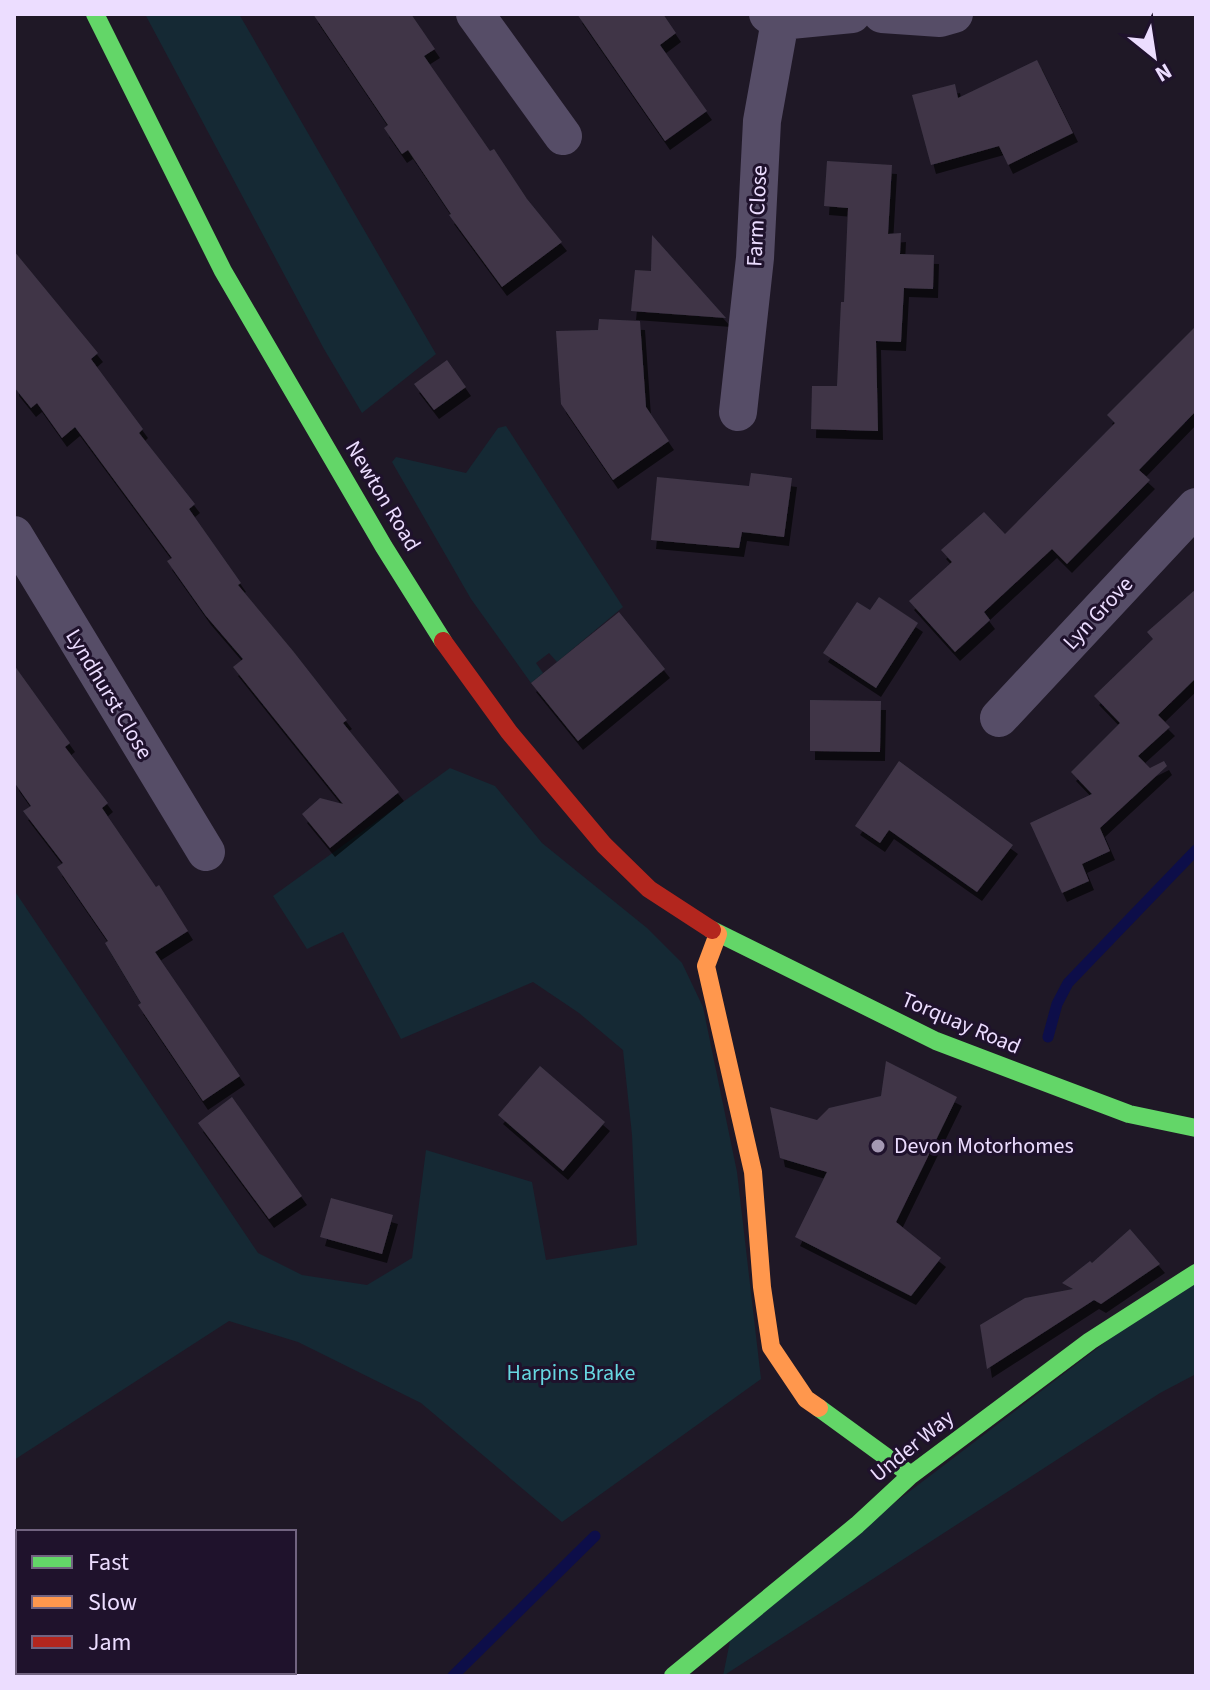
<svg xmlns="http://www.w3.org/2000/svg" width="1210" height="1690" font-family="'Source Sans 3',sans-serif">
  <defs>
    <filter id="shadow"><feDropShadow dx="5" dy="9" stdDeviation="0" flood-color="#0009"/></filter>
  </defs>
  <rect width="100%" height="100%" fill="#1f1826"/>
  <path fill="#152934" d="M 145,14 L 239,14 L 436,354 L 362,413 L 324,349 Z
    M 506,426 L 623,607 L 557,662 L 549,653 L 536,663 L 543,673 L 531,683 L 471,599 L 392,462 L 396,457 L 466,473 L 498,428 Z
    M 450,768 L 495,786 L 542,843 L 647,928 L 682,963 L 703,1007 L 737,1172 L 761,1379 L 562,1522 L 421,1403 L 298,1342 L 229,1321 L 14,1460 L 14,890 L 258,1253 L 302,1275 L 367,1285 L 412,1258 L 426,1150 L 532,1182 L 546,1260 L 637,1245 L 632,1135 L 623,1050 L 579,1013 L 533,982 L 401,1039 L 343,932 L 307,949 L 273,896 Z
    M 1196,1273 L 1196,1374 L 1160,1393 L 723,1676 L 733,1626 Z"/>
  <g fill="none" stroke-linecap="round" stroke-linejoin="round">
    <path stroke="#0d0e49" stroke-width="11" d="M 1048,1037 L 1057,1004 L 1068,983 L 1196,850
      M 453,1676 L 595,1536"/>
  </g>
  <path fill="#3f3647" filter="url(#shadow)" d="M 313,14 L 411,14 L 435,49 L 424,56 L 490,151 L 494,149 L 527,199 L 562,242 L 502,287 L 449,215 L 451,214 L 408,150 L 402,154 L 384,128 L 388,125 Z
    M 577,14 L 663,14 L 676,33 L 660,45 L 707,111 L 665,141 Z
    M 1037,60 L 1073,133 L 1008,165 L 999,146 L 931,165 L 912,95 L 955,84 L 958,98 Z
    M 827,161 L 892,165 L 888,234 L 901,233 L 900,254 L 934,255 L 933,289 L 904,288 L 901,342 L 876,341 L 878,431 L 811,429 L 812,386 L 837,386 L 841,302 L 844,302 L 848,208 L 824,206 Z
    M 652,235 L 726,318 L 631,311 L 635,270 L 651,271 Z
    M 14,251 L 98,353 L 91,359 L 143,429 L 139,433 L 195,504 L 189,509 L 241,583 L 238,585 L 293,651 L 347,720 L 343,723 L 399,792 L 330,848 L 302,814 L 320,798 L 343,804 L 233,667 L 243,659 L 206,616 L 167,561 L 172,558 L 75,427 L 62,438 L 37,403 L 31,408 L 14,387 Z
    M 599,319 L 640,321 L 646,407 L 669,441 L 613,480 L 561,404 L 556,331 L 598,330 Z
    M 1196,326 L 1196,411 L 1139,470 L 1150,480 L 1067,564 L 1052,549 L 984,612 L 990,620 L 955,652 L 909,601 L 952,562 L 941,550 L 984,512 L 1005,534 L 1115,423 L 1107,415 Z
    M 447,360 L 466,387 L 434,410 L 414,384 Z
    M 751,473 L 792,478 L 784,537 L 742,532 L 739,548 L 651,540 L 657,477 L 749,486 Z
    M 1196,589 L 1196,678 L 1158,715 L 1170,727 L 1138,756 L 1150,768 L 1164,761 L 1167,766 L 1100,828 L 1110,851 L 1082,864 L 1089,881 L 1062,893 L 1030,823 L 1092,794 L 1071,772 L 1120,723 L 1094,696 L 1153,639 L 1147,632 Z
    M 879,597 L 918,623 L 876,688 L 823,653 L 857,602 L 870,610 Z
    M 619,612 L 665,669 L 578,741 L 531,683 Z
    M 14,665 L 70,743 L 65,747 L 108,803 L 102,808 L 156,887 L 159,885 L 188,931 L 155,952 L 240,1076 L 203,1101 L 138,1005 L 141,1003 L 105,943 L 108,941 L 57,867 L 63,863 L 23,811 L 31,806 L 14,782 Z
    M 810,700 L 881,701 L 880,752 L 810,751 Z
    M 899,761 L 1013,845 L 977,892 L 889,830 L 880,843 L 855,826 Z
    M 886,1061 L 957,1097 L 896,1222 L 941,1258 L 911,1296 L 795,1237 L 827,1172 L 780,1158 L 770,1107 L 817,1120 L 829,1108 L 881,1096 Z
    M 540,1066 L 605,1122 L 563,1171 L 498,1115 Z
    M 232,1097 L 302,1196 L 269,1219 L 198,1123 Z
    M 331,1198 L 393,1215 L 382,1254 L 320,1237 Z
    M 1130,1229 L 1160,1264 L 1101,1304 L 1094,1300 L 987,1369 L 980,1325 L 1025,1298 L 1073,1289 L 1062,1283 L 1090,1261 L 1092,1263 Z"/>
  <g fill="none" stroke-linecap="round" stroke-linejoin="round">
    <path stroke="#564d67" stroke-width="38" d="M 475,14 L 563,136
      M 768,14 L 780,21 L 852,14
      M 882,14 L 940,18 L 954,14
      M 738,412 L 755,258 L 762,121 L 780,21
      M 14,535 L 206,852
      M 999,718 L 1196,507"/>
    <path stroke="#63d668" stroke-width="18" d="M 95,14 L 223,271 L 384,547 L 443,641
      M 712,930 L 936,1041 L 1129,1114 L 1196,1128
      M 819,1408 L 911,1475
      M 673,1676 L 857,1525 L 911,1475 L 1090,1341 L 1196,1273"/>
    <path stroke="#ff974d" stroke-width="18" d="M 718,934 L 706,966 L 753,1172 L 762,1287 L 771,1347 L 806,1399 L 819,1408"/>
    <path stroke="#b3261e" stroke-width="18" d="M 443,641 L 509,732 L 604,845 L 649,889 L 712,930"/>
  </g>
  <circle fill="#a498b3" stroke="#1f122c" stroke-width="3" cx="878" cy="1146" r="8"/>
  <g text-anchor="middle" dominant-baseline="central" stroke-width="6" stroke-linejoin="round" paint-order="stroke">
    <g font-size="22" fill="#ecddff" stroke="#1f122c">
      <text transform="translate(757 216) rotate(-87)">Farm Close</text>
      <text transform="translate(383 496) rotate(59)">Newton Road</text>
      <text transform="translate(1098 613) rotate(-47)">Lyn Grove</text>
      <text transform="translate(109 694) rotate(59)">Lyndhurst Close</text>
      <text transform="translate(961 1023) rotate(23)">Torquay Road</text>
      <text transform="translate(912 1446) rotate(-39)">Under Way</text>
    </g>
    <g font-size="22" fill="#ecddff" stroke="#1f122c" text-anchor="start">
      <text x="894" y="1146">Devon Motorhomes</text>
    </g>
    <g font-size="22" fill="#67d7e1" stroke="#1f122c">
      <text x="571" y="1373">Harpins Brake</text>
    </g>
  </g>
  <rect width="1210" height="1690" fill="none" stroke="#ecddff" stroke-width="32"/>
  <rect x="16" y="1530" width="280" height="144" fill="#1f122c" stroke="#716380" stroke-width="2"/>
  <rect x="32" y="1556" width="40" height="12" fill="#63d668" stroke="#716380" stroke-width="2"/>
  <text x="88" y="1570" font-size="24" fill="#ecddff">Fast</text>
  <rect x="32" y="1596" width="40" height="12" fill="#ff974d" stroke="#716380" stroke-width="2"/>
  <text x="88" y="1610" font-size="24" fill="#ecddff">Slow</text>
  <rect x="32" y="1636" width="40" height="12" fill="#b3261e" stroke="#716380" stroke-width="2"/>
  <text x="88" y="1650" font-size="24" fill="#ecddff">Jam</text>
  <g transform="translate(1154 56) rotate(150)" stroke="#1f122c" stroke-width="6" paint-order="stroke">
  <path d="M0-6L14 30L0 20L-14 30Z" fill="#ecddff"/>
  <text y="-12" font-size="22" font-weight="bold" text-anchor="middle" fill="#ecddff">N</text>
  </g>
</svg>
